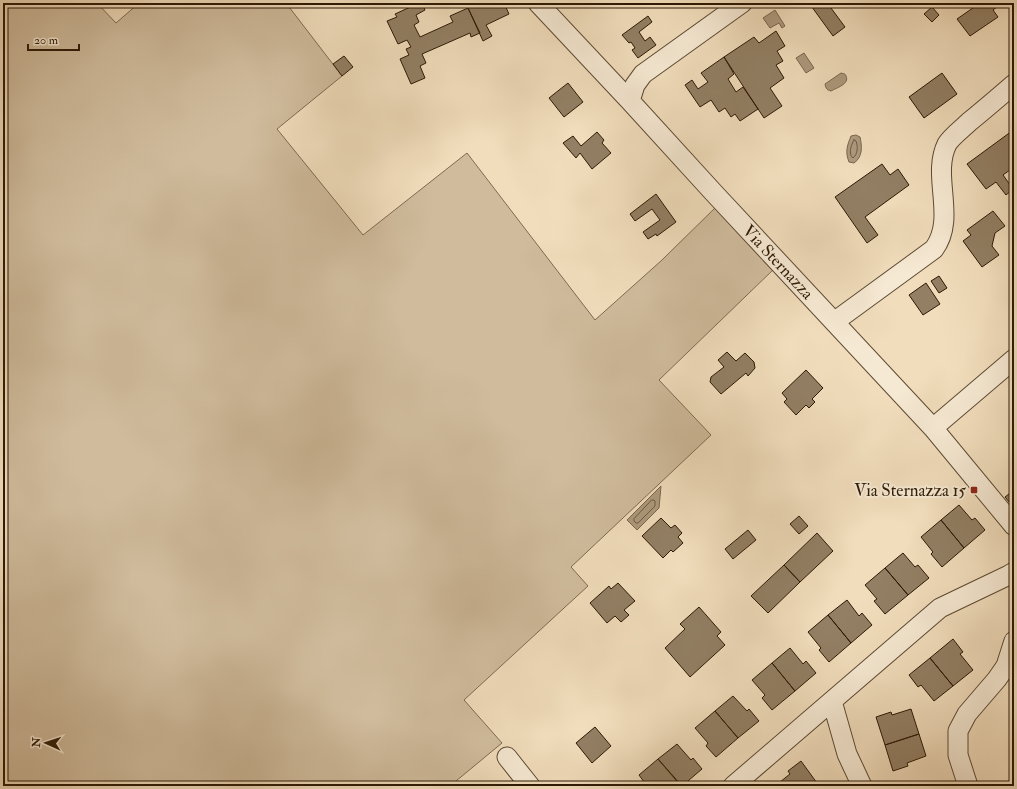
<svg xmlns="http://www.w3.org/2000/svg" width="1017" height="789" font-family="'IM FELL Double Pica',serif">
  <rect width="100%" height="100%" fill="#f1ddbc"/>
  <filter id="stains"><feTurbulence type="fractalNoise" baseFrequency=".005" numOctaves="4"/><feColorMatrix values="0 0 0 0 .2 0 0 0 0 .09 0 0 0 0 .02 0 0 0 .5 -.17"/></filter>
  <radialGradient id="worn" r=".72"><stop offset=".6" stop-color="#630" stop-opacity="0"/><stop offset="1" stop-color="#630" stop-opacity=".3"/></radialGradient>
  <path fill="#d0bc9d" stroke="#7e6a51" d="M 3,3 L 97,3 L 116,23 L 139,3 L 286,3 L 342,76 L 277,129 L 363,235 L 467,153 L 595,320 L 662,260 L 718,205 L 775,268 L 659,380 L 711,435 L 571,567 L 588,586 L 464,700 L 502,743 L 450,786 L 3,786 Z"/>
  <path fill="#ae9a7e" stroke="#7a664e" d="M 775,10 L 785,26 L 782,28 L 779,23 L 770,28 L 763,18 Z
    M 804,53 L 814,68 L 806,73 L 796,58 Z
    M 841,73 C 844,74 845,73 846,76 C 850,84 836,88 831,91 C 827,90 826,89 825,84 Z
    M 856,135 L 860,137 C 862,146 863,157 854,163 L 849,162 C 845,152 847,146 851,136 Z
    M 661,486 L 659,508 L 637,530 L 627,520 Z"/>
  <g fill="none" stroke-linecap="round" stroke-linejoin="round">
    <path stroke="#6d5a42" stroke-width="1" d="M 854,140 L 856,141 C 858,146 858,154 853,158 C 848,154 851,145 854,140 Z
      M 652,500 L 654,500 L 655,501 L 655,506 L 638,523 L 636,523 L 634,521 L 634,519 Z"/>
  </g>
  <path fill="#927f64" stroke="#2c1905" d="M 419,3 L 422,3 L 425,10 L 416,15 L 419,22 L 414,25 L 420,37 L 453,22 L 450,16 L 468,8 L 480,33 L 471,37 L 470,33 L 422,54 L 426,63 L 420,66 L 425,78 L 411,84 L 400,59 L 409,55 L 406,49 L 411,47 L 407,40 L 398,44 L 387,21 L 397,17 L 395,14 Z
    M 479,3 L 504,3 L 509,14 L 486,25 L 492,36 L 483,41 L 468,8 Z
    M 809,3 L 837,3 L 831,8 L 845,27 L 833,36 Z
    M 980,3 L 1002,3 L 993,10 L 998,17 L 970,36 L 957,19 Z
    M 932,7 L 939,15 L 932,22 L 924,14 Z
    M 648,16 L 652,22 L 639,32 L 645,41 L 650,37 L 656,45 L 638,58 L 632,50 L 635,48 L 631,42 L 629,43 L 622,35 Z
    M 776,31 L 785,46 L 777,51 L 783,61 L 776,65 L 784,78 L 770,88 L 782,106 L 764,118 L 724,57 L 754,37 L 759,43 Z
    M 344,56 L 353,67 L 342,76 L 333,64 Z
    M 724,57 L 734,74 L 728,79 L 736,92 L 743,87 L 758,109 L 740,121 L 735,114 L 731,117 L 725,108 L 719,112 L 711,100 L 700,107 L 685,85 L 692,80 L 698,89 L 708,82 L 701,73 Z
    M 942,73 L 957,94 L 924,118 L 909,97 Z
    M 568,83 L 583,102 L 564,117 L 549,98 Z
    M 1012,131 L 1014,133 L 1014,167 L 1003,175 L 1013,189 L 1006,195 L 996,182 L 986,189 L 967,164 Z
    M 597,132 L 604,140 L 602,143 L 611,153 L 592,169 L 580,153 L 576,158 L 563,143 L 573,136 L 581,146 Z
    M 882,164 L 890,175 L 898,169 L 909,185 L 865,217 L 878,235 L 867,243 L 835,197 Z
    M 656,194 L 676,222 L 657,236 L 656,234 L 648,239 L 643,232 L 660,220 L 652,209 L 635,221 L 630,214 Z
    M 993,211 L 1005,226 L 995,233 L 992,246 L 999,255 L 982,267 L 963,241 L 971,235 L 967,230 Z
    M 939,276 L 947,288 L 939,293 L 931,281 Z
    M 926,283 L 940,304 L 923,315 L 909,295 Z
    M 727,352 L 736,361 L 745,353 L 754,362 L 755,368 L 748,376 L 746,373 L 721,394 L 710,382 L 711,377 L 724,367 L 718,360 Z
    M 806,370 L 823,388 L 812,399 L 815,402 L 809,408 L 806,405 L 796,415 L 784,402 L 787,399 L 782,393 Z
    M 1014,490 L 1014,508 L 1005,497 Z
    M 959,505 L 972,520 L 975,518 L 985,530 L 964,548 L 941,520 Z
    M 799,516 L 808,526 L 799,534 L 790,524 Z
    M 661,518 L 671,528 L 675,525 L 682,533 L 678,537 L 683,543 L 673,552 L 671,550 L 663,558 L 642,536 Z
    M 941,520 L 964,548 L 942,567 L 931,554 L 933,552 L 921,537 Z
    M 748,530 L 756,540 L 733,559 L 725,549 Z
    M 817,533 L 833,551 L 800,582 L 784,565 Z
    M 903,553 L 915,567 L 918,565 L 929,578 L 908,595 L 885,568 Z
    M 784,565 L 800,582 L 768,613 L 751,596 Z
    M 885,568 L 908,595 L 885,614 L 874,601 L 877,599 L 865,585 Z
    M 618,583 L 635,601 L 624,610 L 629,615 L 621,622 L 615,616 L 607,623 L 590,603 L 609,586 L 611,589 Z
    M 847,600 L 859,616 L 862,613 L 872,625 L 851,643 L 828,615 Z
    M 699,607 L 721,632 L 717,636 L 725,645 L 690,677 L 665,648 L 685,629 L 680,624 Z
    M 828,615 L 851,643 L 829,662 L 819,650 L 821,648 L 808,632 Z
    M 953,639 L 963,652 L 960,654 L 973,670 L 953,686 L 930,658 Z
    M 790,648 L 803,664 L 806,661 L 816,673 L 795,691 L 772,663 Z
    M 930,658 L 953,686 L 934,701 L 921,685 L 918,687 L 909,675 Z
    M 772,663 L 795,691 L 772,710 L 762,698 L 765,695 L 752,680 Z
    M 733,696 L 747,711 L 749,709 L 759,721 L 738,738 L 715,711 Z
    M 911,709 L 919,734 L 885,745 L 876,717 L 891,712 L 892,715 Z
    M 715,711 L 738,738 L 716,757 L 706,746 L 708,743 L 695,728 Z
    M 595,727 L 611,746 L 592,763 L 576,743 Z
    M 919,734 L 926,756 L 907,763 L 908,766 L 893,771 L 885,745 Z
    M 677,744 L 691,760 L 693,758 L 702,769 L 682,786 L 658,759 Z
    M 658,759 L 681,786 L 647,786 L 639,775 Z
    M 801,761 L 817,783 L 814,786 L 775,786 L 790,774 L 788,771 Z"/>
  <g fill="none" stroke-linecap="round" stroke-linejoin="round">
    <g stroke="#5d4a33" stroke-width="21">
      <path id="minor" d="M 538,3 L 630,101 L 713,192 L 933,428 L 1014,526
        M 630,101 L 635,85 L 643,74 L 742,3
        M 834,322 L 934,249 C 957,218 931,176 947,144 C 951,137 963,128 969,122 C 984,110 999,97 1014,84
        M 933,428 L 1014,359
        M 832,701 L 847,754 L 862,786
        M 507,757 L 530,786
        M 733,786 L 940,608 L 1009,575 L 1014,572
        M 968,786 L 958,755 L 958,731 L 967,714 L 997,679 L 1006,666 L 1014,641"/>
    </g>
    <use href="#minor" stroke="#f6e9d3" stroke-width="19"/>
  </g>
  <rect fill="#8f2418" stroke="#f6e9d3" stroke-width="1.5" x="970" y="486" width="8" height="8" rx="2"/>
  <g text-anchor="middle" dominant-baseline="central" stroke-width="4" stroke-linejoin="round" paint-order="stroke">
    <g font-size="17" fill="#2c1905" stroke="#f6e9d3">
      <text transform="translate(778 262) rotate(47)">Via Sternazza</text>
    </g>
    <g font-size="17" fill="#2c1905" stroke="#f6e9d3" text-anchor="end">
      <text x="966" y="490">Via Sternazza 15</text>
    </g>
  </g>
  <rect width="1017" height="789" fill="none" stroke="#f1ddbc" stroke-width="16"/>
  <rect x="4" y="4" width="1009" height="781" fill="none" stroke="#2c1905" stroke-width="2"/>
  <rect x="8" y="8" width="1001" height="773" fill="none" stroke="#2c1905"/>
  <g transform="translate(46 743) rotate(273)" stroke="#f6e9d3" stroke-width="3" paint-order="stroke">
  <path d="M0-3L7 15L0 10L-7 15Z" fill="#2c1905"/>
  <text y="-6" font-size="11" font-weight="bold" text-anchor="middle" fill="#2c1905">N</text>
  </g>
  <path d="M28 44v6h51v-6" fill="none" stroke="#2c1905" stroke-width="2"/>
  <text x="34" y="44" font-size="12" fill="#2c1905" stroke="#f6e9d3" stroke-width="3" paint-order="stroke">20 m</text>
  <rect width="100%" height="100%" filter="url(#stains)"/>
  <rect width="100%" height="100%" fill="url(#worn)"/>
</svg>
